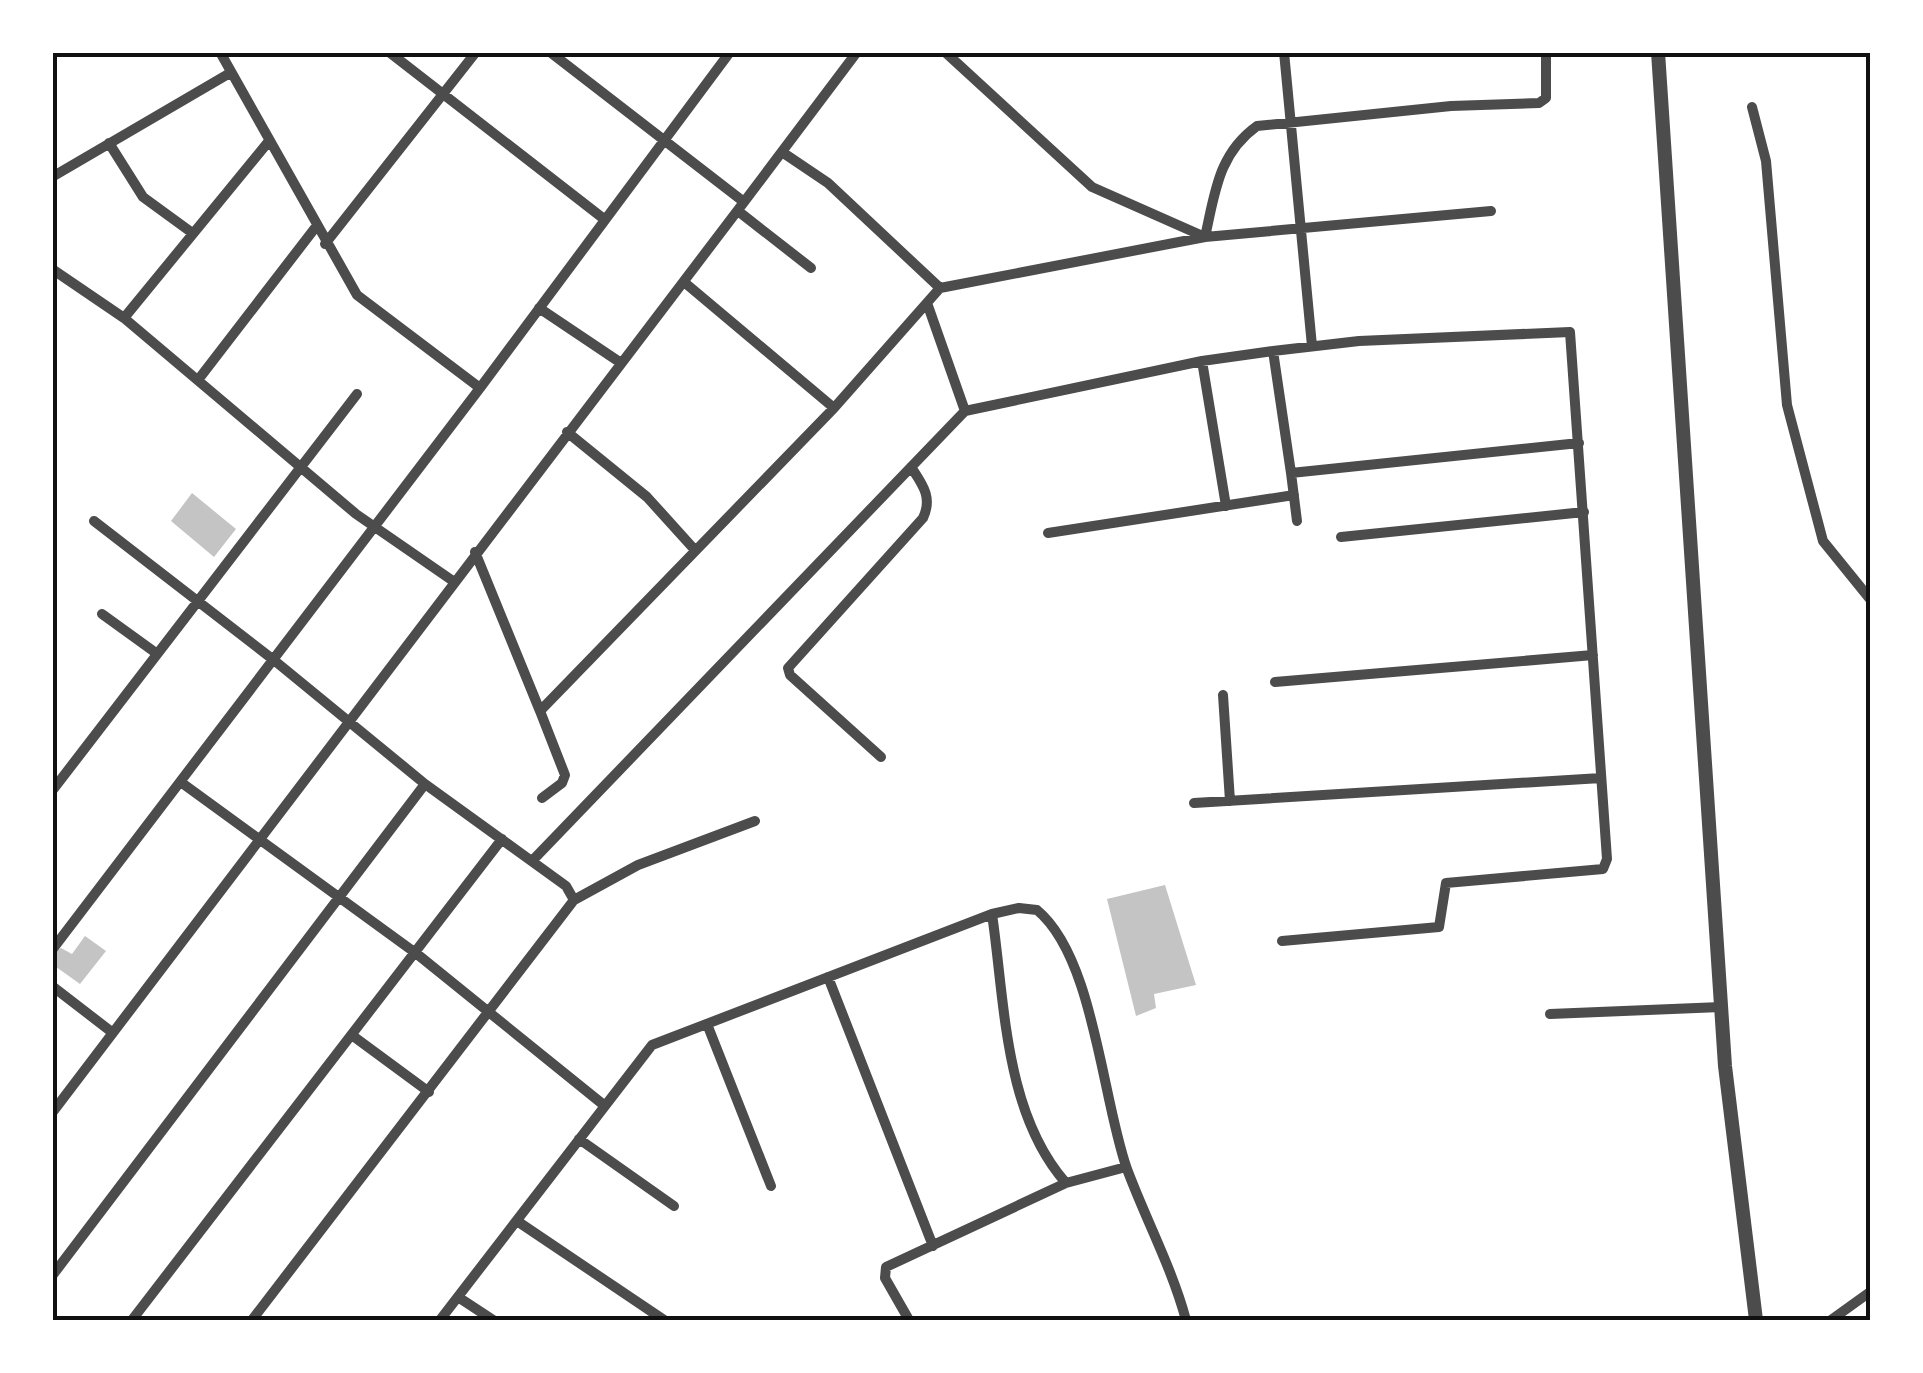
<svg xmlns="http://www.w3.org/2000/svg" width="1923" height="1373" font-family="'Titillium Web',sans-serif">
  <rect width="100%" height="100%" fill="#fff"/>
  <path fill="#c4c4c4" d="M 192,493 L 236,529 L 214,557 L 171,521 Z
    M 1165,885 L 1196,985 L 1154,994 L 1156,1008 L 1136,1016 L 1107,899 Z
    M 85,936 L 106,951 L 80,984 L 52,964 L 52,954 L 61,948 L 72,954 Z"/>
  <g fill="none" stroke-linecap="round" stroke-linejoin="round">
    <path stroke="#4c4c4c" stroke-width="10" d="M 220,52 L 357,295 L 480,388 L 730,52
      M 389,52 L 604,219
      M 945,52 L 1092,187 L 1205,237 C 1215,193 1218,154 1257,126 L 1451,106 L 1539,103 L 1546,98 L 1546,52
      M 1116,52 L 1131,52
      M 1284,52 L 1312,346
      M 1752,107 L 1766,161 L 1787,405 L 1823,541 L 1870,599
      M 269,141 L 124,318 L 356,514 L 453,581
      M 109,143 L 143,197 L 191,232
      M 52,177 L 230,73
      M 744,202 L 857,52
      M 738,211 L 811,268
      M 325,244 L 476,52
      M 52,269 L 124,318
      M 684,282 L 834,408
      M 940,288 L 1205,237 L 1491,211
      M 927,303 L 965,411
      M 539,308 L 621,363
      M 1273,351 L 1291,473 L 1579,443
      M 1202,361 L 1226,506
      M 198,380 L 315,228
      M 567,432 L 647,497 L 694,549
      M 1291,473 L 1297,521
      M 94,521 L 275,661 L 425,784 L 566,886 L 574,900 L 252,1320
      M 1048,533 L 1294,495
      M 1341,537 L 1584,512
      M 475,552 L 540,711 L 834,408 L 940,288 L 828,183 L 782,152
      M 102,614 L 156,653
      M 1275,682 L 1593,655
      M 1223,695 L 1230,801
      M 540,711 L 565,775 L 562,783 L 542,798
      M 881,757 L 790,675 L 788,668 L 923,518 C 933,497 922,484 911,467
      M 182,783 L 417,954 L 605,1106
      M 52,791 L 357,394
      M 1194,803 L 1601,778
      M 532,861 L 965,411 L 1202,361 L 1273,351 L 1359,341 L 1570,332 L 1607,859 L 1603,869 L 1446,883 L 1439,927 L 1282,941
      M 574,900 L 638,865 L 755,821
      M 992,914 C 1005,1002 1004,1113 1066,1183
      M 52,950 L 480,388
      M 828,977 L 933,1246
      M 52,986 L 113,1033
      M 1550,1014 L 1721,1007
      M 707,1024 L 771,1186
      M 353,1036 L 429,1092
      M 52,1113 L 744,202 L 550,52
      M 579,1139 L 674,1206
      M 517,1221 L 664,1320
      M 52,1276 L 425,784
      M 458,1297 L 493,1320
      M 132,1320 L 502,839
      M 440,1320 L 652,1045 L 992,914 L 1019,908 L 1037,910 C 1094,957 1102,1099 1127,1169 C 1146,1220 1172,1268 1186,1320
      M 909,1320 L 885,1278 L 886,1267 L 1066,1183 L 1126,1167
      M 1831,1320 L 1870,1292"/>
    <path stroke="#4c4c4c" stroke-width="14" d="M 1658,52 L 1725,1066 L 1756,1320"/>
  </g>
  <rect width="1923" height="1373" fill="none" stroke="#ffffff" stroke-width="110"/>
  <rect x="55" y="55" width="1813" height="1263" fill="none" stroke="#111" stroke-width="4"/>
</svg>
